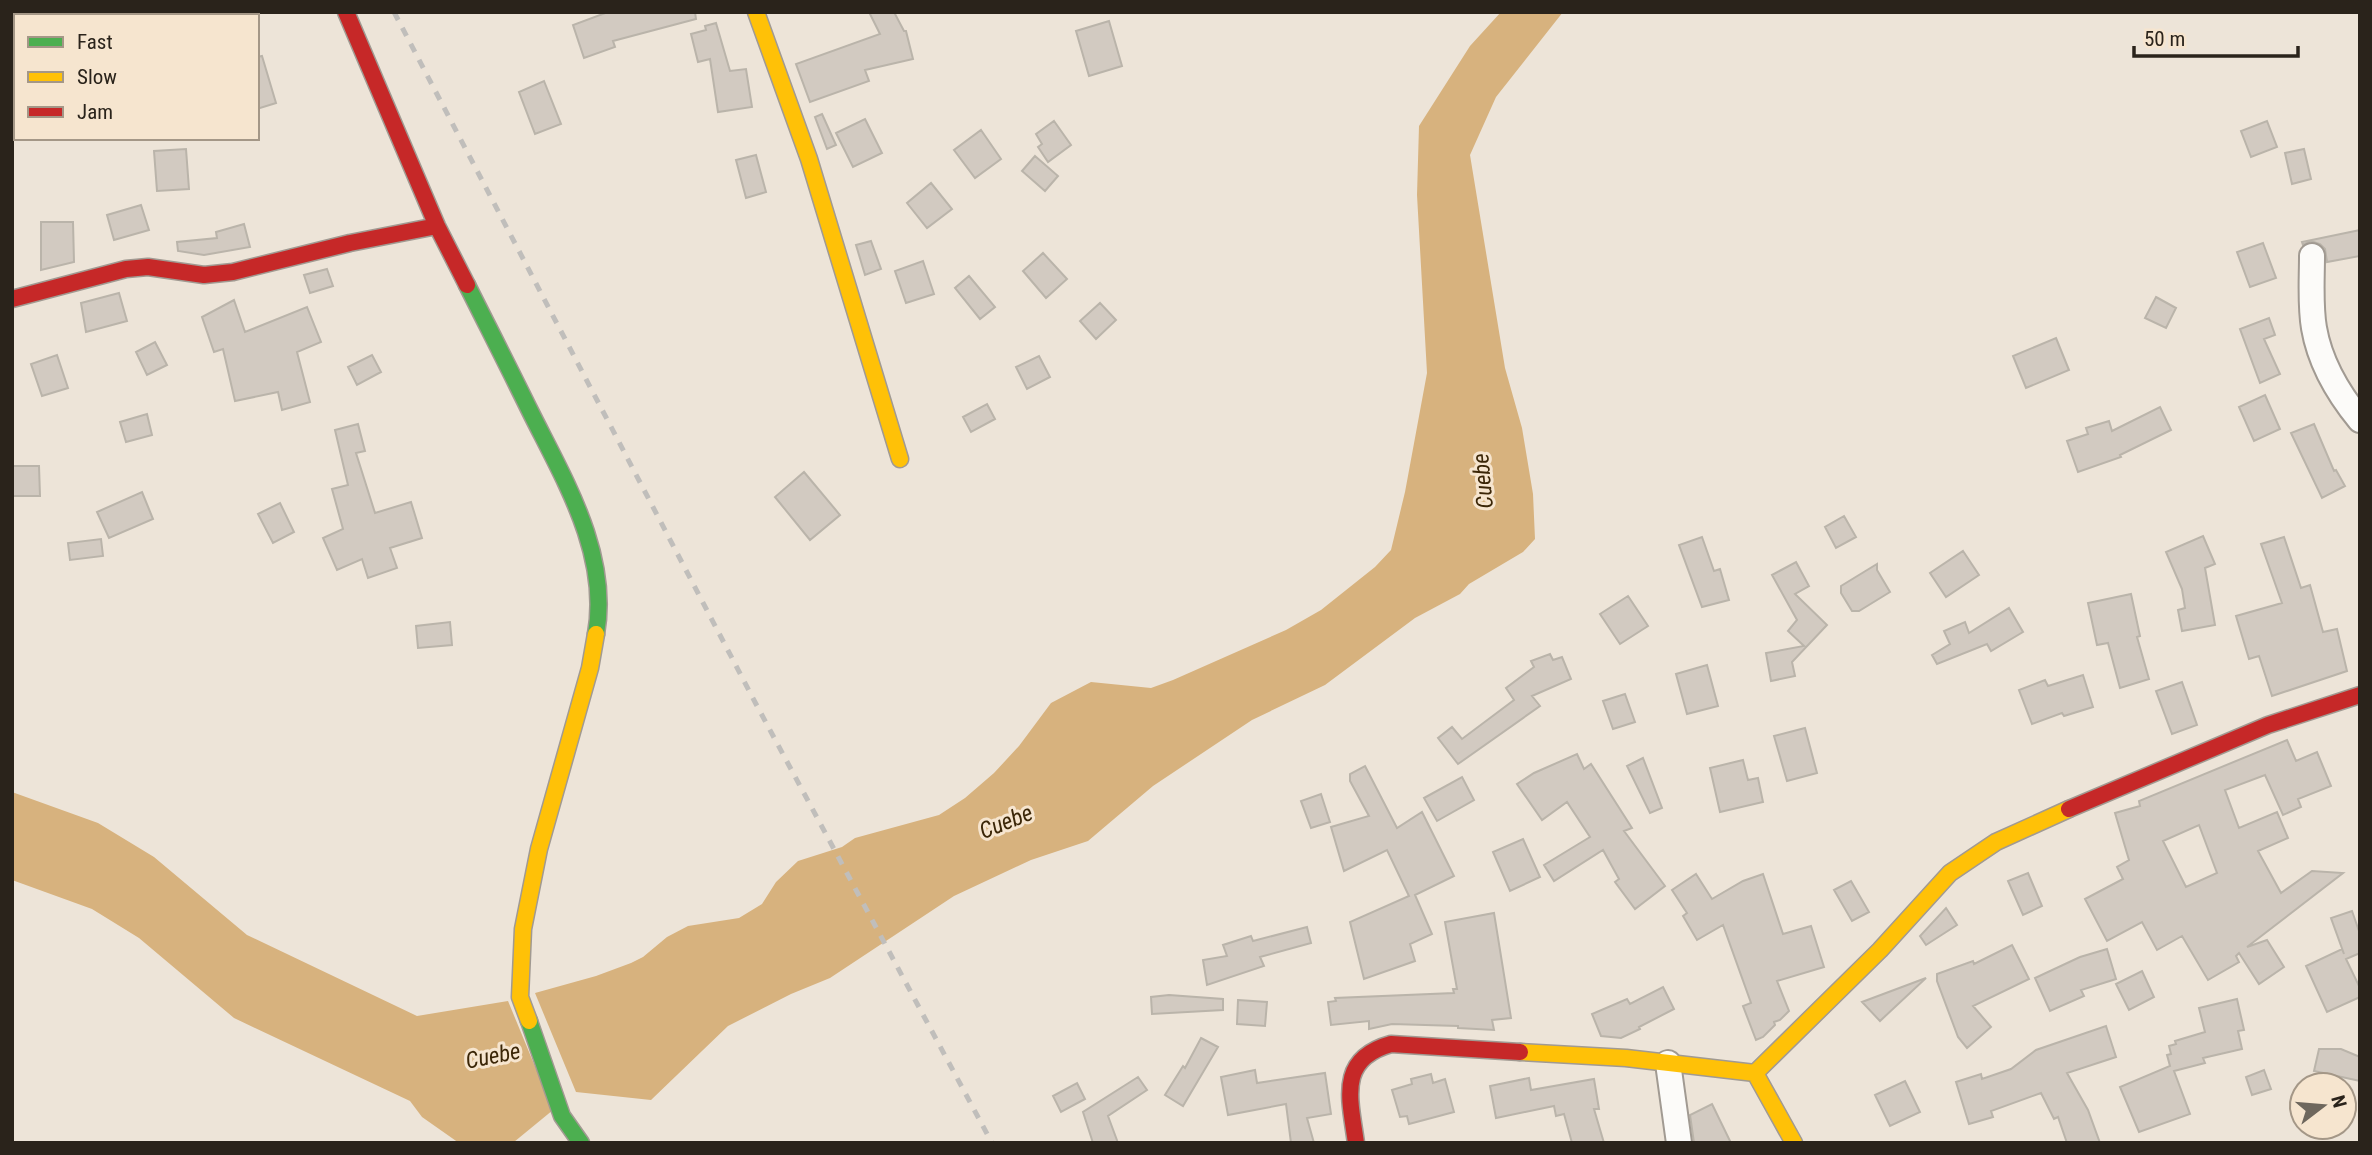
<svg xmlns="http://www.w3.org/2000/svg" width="2372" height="1155" font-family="'Roboto Condensed',sans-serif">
  <rect width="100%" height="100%" fill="#ede4d8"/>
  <path fill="#d7b27e" d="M 1501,12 L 1563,12 L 1496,97 L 1470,155 L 1505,368 L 1522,428 L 1533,494 L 1535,539 L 1523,552 L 1469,584 L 1460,594 L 1415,618 L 1325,685 L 1252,720 L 1153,786 L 1088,841 L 1031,860 L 954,896 L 830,978 L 791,994 L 728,1026 L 651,1100 L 576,1092 L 535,993 L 596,976 L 631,963 L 643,957 L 667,937 L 688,926 L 739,918 L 762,904 L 776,882 L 798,861 L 842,847 L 855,838 L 939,815 L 965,798 L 994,773 L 1019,746 L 1051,703 L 1091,682 L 1151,688 L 1173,680 L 1286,630 L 1321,610 L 1375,567 L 1391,550 L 1405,492 L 1427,373 L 1417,195 L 1419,126 L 1470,46 Z
    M 12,792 L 98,823 L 154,857 L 247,935 L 417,1016 L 508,1001 L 553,1110 L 514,1142 L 459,1143 L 422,1117 L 410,1101 L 234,1018 L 139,938 L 92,909 L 12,880 Z"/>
  <path fill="#d2cac1" stroke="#bab4aa" stroke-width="2" fill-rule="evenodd" d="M 608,12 L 695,12 L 696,19 L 613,41 L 615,47 L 584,58 L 573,25 Z
    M 869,12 L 894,12 L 904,31 L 906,31 L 913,59 L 865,70 L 869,81 L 810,102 L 796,64 L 880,34 Z
    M 1109,21 L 1122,66 L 1089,76 L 1076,31 Z
    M 716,23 L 730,71 L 746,69 L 752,107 L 718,112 L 710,59 L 698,62 L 691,34 L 706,30 L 705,26 Z
    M 262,56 L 276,103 L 257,109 L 257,57 Z
    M 544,81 L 561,124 L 535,134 L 519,92 Z
    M 822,114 L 836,145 L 827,149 L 815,117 Z
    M 865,119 L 882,153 L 853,167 L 836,133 Z
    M 1054,121 L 1071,145 L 1048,162 L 1038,147 L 1042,144 L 1036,134 Z
    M 2267,121 L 2277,147 L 2251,157 L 2241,131 Z
    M 981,130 L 1001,159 L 975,178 L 954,150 Z
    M 186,149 L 189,189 L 157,191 L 154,151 Z
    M 2304,149 L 2311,179 L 2292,184 L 2285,153 Z
    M 756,155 L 766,192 L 746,198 L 736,160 Z
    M 1035,156 L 1058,176 L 1045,191 L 1022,171 Z
    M 931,183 L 952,209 L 927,228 L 907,203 Z
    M 141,205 L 149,230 L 114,240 L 107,215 Z
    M 41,222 L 73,222 L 74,262 L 41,270 Z
    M 244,224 L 250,247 L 204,255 L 178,251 L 177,242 L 217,238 L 216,232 Z
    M 2360,230 L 2360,256 L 2327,262 L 2325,249 L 2320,244 L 2311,241 L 2303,245 L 2302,242 Z
    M 871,241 L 881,269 L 865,275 L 856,245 Z
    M 2263,243 L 2276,278 L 2250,287 L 2237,252 Z
    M 1043,253 L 1067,279 L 1046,298 L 1023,271 Z
    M 923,261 L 934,294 L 906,303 L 895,271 Z
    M 327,269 L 333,286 L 310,293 L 304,275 Z
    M 969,276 L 995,307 L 980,319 L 955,288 Z
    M 119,293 L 127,321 L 86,332 L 81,303 Z
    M 2156,297 L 2176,308 L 2166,328 L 2145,318 Z
    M 234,300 L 245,332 L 307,307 L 321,342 L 297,352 L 310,402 L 282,410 L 278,392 L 235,401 L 223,349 L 214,352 L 202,317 Z
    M 1100,303 L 1116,320 L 1096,339 L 1080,321 Z
    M 2269,318 L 2275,335 L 2264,339 L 2280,374 L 2260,383 L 2240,329 Z
    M 2056,338 L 2069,370 L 2026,388 L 2013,356 Z
    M 155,342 L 167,365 L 147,375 L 136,352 Z
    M 57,355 L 68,388 L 42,396 L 31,364 Z
    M 372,355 L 381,372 L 357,385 L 348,367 Z
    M 1039,356 L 1050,377 L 1027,389 L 1016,367 Z
    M 2265,395 L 2280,429 L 2254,441 L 2239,407 Z
    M 987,404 L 995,419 L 971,432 L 963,417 Z
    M 2160,407 L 2171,430 L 2120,455 L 2121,457 L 2078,472 L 2067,441 L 2088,434 L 2086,428 L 2109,421 L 2112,431 Z
    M 147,414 L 152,435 L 126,442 L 120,422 Z
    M 358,424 L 365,451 L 356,453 L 375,513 L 411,502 L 422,538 L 390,548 L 397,568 L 368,578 L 362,559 L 337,570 L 323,538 L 343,529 L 332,489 L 348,485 L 335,430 Z
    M 2314,424 L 2334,471 L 2336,470 L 2345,486 L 2322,498 L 2291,433 Z
    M 12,466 L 39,466 L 40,496 L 12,496 Z
    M 804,472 L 840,515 L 810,540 L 775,497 Z
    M 142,492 L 153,519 L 109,538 L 97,512 Z
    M 280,503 L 294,532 L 273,543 L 258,514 Z
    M 1844,516 L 1856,537 L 1836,548 L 1825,527 Z
    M 2203,536 L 2215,564 L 2205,568 L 2215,625 L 2182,631 L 2178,610 L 2185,608 L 2182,589 L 2166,552 Z
    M 1702,537 L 1714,571 L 1720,569 L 1729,600 L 1702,607 L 1679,545 Z
    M 2284,537 L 2301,588 L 2310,585 L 2323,632 L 2337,629 L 2347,671 L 2272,696 L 2259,656 L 2249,659 L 2236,616 L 2282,603 L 2261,544 Z
    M 101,539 L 103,556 L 70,560 L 68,543 Z
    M 1963,551 L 1979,575 L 1946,597 L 1930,573 Z
    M 1796,562 L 1809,586 L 1795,594 L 1827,625 L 1792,662 L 1795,676 L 1771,681 L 1766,653 L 1804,646 L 1788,631 L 1797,620 L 1772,575 Z
    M 1877,564 L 1877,570 L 1890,592 L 1859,611 L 1852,611 L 1841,593 L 1841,586 Z
    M 2131,594 L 2140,636 L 2137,637 L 2149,679 L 2120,688 L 2108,643 L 2097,645 L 2088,603 Z
    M 1628,596 L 1648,626 L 1620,644 L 1600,614 Z
    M 2009,608 L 2023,632 L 1991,651 L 1987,644 L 1937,664 L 1932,655 L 1950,644 L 1944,631 L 1965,622 L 1969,633 Z
    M 450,622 L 452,645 L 418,648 L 416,626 Z
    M 1550,654 L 1553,660 L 1562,657 L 1571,679 L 1532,696 L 1540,706 L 1458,764 L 1438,738 L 1452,727 L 1462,739 L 1514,700 L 1506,688 L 1534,667 L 1531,661 Z
    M 1707,665 L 1718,706 L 1687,714 L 1676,674 Z
    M 2083,675 L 2093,707 L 2064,716 L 2062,713 L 2032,724 L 2019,690 L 2045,680 L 2048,686 Z
    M 2182,682 L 2197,725 L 2172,734 L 2156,691 Z
    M 1625,694 L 1635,722 L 1613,729 L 1603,701 Z
    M 1805,728 L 1817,773 L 1787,781 L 1774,736 Z
    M 2287,740 L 2296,761 L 2317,752 L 2331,786 L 2298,799 L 2301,807 L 2283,815 L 2265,775 L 2225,790 L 2239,828 L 2277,812 L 2288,838 L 2258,851 L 2281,893 L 2312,871 L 2343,873 L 2247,947 L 2267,940 L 2284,967 L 2259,984 L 2239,953 L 2236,956 L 2239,962 L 2208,980 L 2182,936 L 2157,950 L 2142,922 L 2107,941 L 2085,899 L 2123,879 L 2117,867 L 2129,860 L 2115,813 L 2140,806 L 2139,801 ZM 2199,825 L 2217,873 L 2186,887 L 2163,841 Z
    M 1577,754 L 1584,769 L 1591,764 L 1632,828 L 1624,831 L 1665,886 L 1635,909 L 1615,882 L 1619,879 L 1603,850 L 1554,881 L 1544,865 L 1590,837 L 1567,802 L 1542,820 L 1517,784 L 1534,773 Z
    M 1643,758 L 1662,808 L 1650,813 L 1627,766 Z
    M 1743,760 L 1748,780 L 1758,778 L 1763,802 L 1720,812 L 1710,768 Z
    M 1365,766 L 1397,828 L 1422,812 L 1454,876 L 1415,895 L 1432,934 L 1410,944 L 1415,961 L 1364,979 L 1350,922 L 1409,896 L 1387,850 L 1344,871 L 1331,827 L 1369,816 L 1350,781 L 1350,774 Z
    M 1462,777 L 1474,800 L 1437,821 L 1424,798 Z
    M 1321,794 L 1330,822 L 1311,828 L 1301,801 Z
    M 1523,839 L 1540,877 L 1510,891 L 1493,852 Z
    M 2028,873 L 2042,906 L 2023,915 L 2008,881 Z
    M 1696,874 L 1712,899 L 1743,881 L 1763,874 L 1783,934 L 1811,926 L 1824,967 L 1777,981 L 1789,1011 L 1780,1020 L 1774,1022 L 1775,1025 L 1763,1037 L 1756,1040 L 1743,1006 L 1751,1003 L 1723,925 L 1697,940 L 1683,916 L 1687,913 L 1672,890 Z
    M 1851,881 L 1869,912 L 1852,921 L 1834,890 Z
    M 1946,908 L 1957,925 L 1926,945 L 1920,936 Z
    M 2352,911 L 2360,934 L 2360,953 L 2346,959 L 2360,988 L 2360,997 L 2327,1012 L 2306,966 L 2342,949 L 2344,954 L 2331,918 Z
    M 1494,913 L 1511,1018 L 1492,1020 L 1494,1030 L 1458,1028 L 1458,1026 L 1392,1024 L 1369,1029 L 1369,1021 L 1331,1025 L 1328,1002 L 1336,1001 L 1335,998 L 1454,993 L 1453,989 L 1457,989 L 1445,922 Z
    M 1307,927 L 1311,943 L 1260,957 L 1264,966 L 1207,985 L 1203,960 L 1227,956 L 1223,945 L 1251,936 L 1253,941 Z
    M 2012,945 L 2029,979 L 1973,1006 L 1991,1027 L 1967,1048 L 1958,1037 L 1937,981 L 1937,974 L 1973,961 L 1974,964 Z
    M 2107,949 L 2116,979 L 2081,990 L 2084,996 L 2050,1011 L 2035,978 L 2080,957 Z
    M 2142,971 L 2154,997 L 2129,1010 L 2116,984 Z
    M 1926,978 L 1880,1021 L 1862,1002 Z
    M 1663,987 L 1674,1009 L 1639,1027 L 1640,1029 L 1621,1038 L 1601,1036 L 1592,1014 L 1627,999 L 1630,1004 Z
    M 1169,995 L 1223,999 L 1223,1010 L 1152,1014 L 1151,997 Z
    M 2237,999 L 2244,1030 L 2238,1031 L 2242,1049 L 2203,1058 L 2205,1063 L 2174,1071 L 2190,1114 L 2139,1132 L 2120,1087 L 2170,1066 L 2167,1055 L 2171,1054 L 2169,1046 L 2176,1044 L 2175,1041 L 2205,1032 L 2199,1008 Z
    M 1238,1000 L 1267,1002 L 1265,1026 L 1237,1024 Z
    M 2106,1026 L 2116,1057 L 2067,1073 L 2088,1110 L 2100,1143 L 2067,1143 L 2058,1117 L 2054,1119 L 2041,1093 L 1991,1111 L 1993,1117 L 1969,1124 L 1956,1082 L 1981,1074 L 1982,1079 L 2011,1069 L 2036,1050 Z
    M 1201,1038 L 1218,1047 L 1183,1106 L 1165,1095 L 1183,1066 L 1185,1068 Z
    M 2319,1049 L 2341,1049 L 2360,1057 L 2360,1081 L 2314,1071 Z
    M 1255,1070 L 1257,1083 L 1325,1073 L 1331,1114 L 1307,1118 L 1314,1143 L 1291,1143 L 1286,1104 L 1228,1115 L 1221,1077 Z
    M 2264,1070 L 2271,1089 L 2252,1095 L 2246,1077 Z
    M 1431,1074 L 1433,1083 L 1445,1079 L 1454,1112 L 1409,1124 L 1407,1116 L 1400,1117 L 1392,1090 L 1412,1084 L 1411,1079 Z
    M 1138,1077 L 1147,1090 L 1108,1116 L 1118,1143 L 1093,1143 L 1083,1112 Z
    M 1529,1078 L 1531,1090 L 1594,1079 L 1599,1109 L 1594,1109 L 1604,1143 L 1572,1143 L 1564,1114 L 1556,1116 L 1554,1106 L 1496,1118 L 1490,1086 Z
    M 1905,1081 L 1920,1112 L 1890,1126 L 1875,1095 Z
    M 1077,1083 L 1085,1099 L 1061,1112 L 1053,1096 Z
    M 1712,1104 L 1731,1143 L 1694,1143 L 1690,1115 Z"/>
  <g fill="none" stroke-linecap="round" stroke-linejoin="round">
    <g stroke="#a19a92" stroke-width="28">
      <path id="street" d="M 2312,256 C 2312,279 2310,305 2314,328 C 2320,363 2337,392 2360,420
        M 1668,1063 L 1679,1143"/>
    </g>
    <g stroke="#a19a92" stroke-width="19">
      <path id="fast" d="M 467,285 C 488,327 510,370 531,413 C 565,481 610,555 596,634
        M 529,1021 L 562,1116 L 581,1143"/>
    </g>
    <g stroke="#a19a92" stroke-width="19">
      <path id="slow" d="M 756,12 L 809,159 L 900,459
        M 529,1021 L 520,997 L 523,929 L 539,849 L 590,668 L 596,634
        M 1520,1052 L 1626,1058 L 1755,1073 L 1794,1143
        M 1755,1073 L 1880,950 L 1950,873 L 1996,842 L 2069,809"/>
    </g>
    <g stroke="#a19a92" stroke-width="19">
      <path id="jam" d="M 346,12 L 437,226 L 467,285
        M 12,299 L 126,269 L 148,267 L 204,275 L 233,272 L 350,243 L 437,226
        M 2069,809 L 2268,725 L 2360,695
        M 1356,1143 C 1350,1099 1337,1059 1391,1044 L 1520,1052"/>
    </g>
    <use href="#street" stroke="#fcfbf9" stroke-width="24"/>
    <use href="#fast" stroke="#4caf50" stroke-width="16"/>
    <use href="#slow" stroke="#ffc107" stroke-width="16"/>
    <use href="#jam" stroke="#c62828" stroke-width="16"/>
    <path stroke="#c0bebb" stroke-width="5" stroke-dasharray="9 9" stroke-linecap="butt" d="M 394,12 L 756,704 L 992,1143"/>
  </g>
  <g text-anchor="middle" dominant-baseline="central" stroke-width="6" stroke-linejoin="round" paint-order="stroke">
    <g font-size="23" font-style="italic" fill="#3b2607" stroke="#f6e5cf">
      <text transform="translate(1483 481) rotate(-95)">Cuebe</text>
      <text transform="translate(1006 822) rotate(-22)">Cuebe</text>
      <text transform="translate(493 1056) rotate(-11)">Cuebe</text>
    </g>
  </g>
  <rect width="2372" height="1155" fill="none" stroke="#2a231b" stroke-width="28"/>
  <rect x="14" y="14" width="245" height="126" fill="#f6e5cf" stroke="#a49787" stroke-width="2"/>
  <rect x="28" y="37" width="35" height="10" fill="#4caf50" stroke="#a49787" stroke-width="2"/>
  <text x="77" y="49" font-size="21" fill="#2a231b">Fast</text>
  <rect x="28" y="72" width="35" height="10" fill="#ffc107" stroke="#a49787" stroke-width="2"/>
  <text x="77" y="84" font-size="21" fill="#2a231b">Slow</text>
  <rect x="28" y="107" width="35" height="10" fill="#c62828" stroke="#a49787" stroke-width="2"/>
  <text x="77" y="119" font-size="21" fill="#2a231b">Jam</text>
  <g transform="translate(2323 1106) rotate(74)"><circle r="33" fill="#f6e5cf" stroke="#a49787" stroke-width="2"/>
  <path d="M0-5L12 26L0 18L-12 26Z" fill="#6e675d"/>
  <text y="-10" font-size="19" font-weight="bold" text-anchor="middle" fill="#2a231b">N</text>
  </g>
  <path d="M2134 46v10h164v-10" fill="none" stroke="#2a231b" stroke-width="3.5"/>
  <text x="2144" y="46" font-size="21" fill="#2a231b" stroke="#f6e5cf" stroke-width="5" paint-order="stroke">50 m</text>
</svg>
